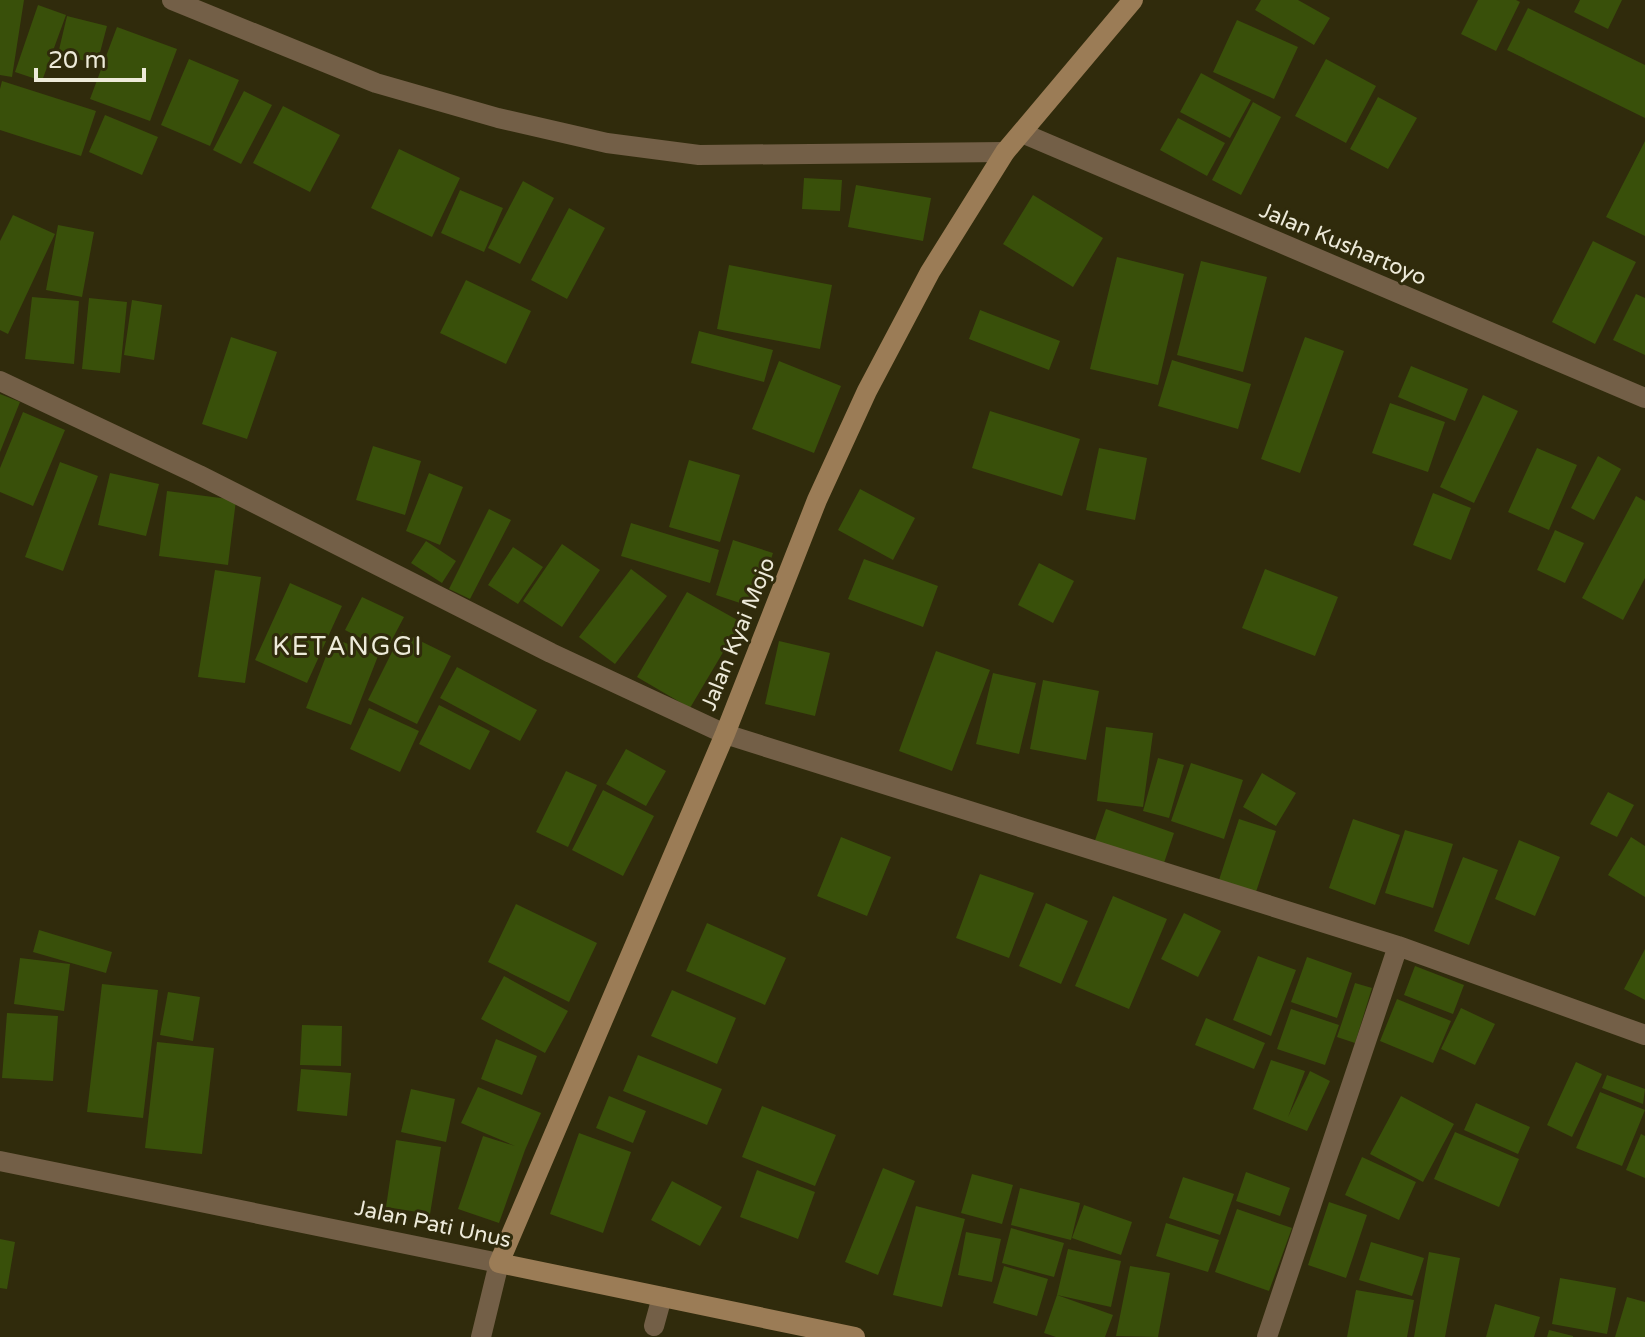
<svg xmlns="http://www.w3.org/2000/svg" width="1645" height="1337" font-family="'Varela Round',sans-serif">
  <rect width="100%" height="100%" fill="#302b0c"/>
  <path fill="#39500a" d="M 0,0 L 24,0 L 12,77 L 0,75 Z
    M 1261,0 L 1298,0 L 1330,18 L 1314,45 L 1255,10 Z
    M 1478,0 L 1516,0 L 1520,2 L 1496,51 L 1461,34 Z
    M 1580,0 L 1622,0 L 1608,29 L 1574,12 Z
    M 38,5 L 66,15 L 42,81 L 15,72 Z
    M 1528,8 L 1645,65 L 1645,118 L 1507,50 Z
    M 67,16 L 107,26 L 97,64 L 58,54 Z
    M 1237,20 L 1298,47 L 1274,99 L 1213,72 Z
    M 117,27 L 177,49 L 150,121 L 90,99 Z
    M 189,59 L 239,80 L 210,146 L 161,125 Z
    M 1326,59 L 1376,86 L 1346,143 L 1295,116 Z
    M 1201,73 L 1251,100 L 1230,138 L 1180,112 Z
    M 2,81 L 96,111 L 81,156 L 0,130 L 0,89 Z
    M 244,91 L 272,105 L 241,164 L 213,150 Z
    M 1378,97 L 1417,118 L 1388,169 L 1350,149 Z
    M 1253,102 L 1281,117 L 1241,195 L 1212,180 Z
    M 283,106 L 340,135 L 310,192 L 253,163 Z
    M 105,115 L 158,137 L 142,175 L 89,152 Z
    M 1178,118 L 1225,143 L 1207,176 L 1160,150 Z
    M 1645,141 L 1645,236 L 1606,217 Z
    M 399,149 L 460,178 L 432,237 L 371,208 Z
    M 804,178 L 842,180 L 840,211 L 802,209 Z
    M 523,181 L 554,198 L 520,264 L 488,248 Z
    M 856,185 L 931,198 L 923,241 L 848,227 Z
    M 460,190 L 503,208 L 484,252 L 441,233 Z
    M 1033,195 L 1103,238 L 1073,287 L 1003,244 Z
    M 569,208 L 605,228 L 567,299 L 531,280 Z
    M 13,215 L 55,234 L 8,334 L 0,330 L 0,241 Z
    M 58,225 L 94,232 L 82,297 L 46,290 Z
    M 1593,241 L 1636,262 L 1595,344 L 1552,322 Z
    M 1117,257 L 1184,274 L 1158,385 L 1090,369 Z
    M 1201,261 L 1267,277 L 1243,372 L 1177,355 Z
    M 729,265 L 832,285 L 820,349 L 717,329 Z
    M 466,280 L 531,311 L 506,364 L 440,333 Z
    M 1636,294 L 1645,298 L 1645,355 L 1613,340 Z
    M 32,297 L 79,301 L 74,364 L 25,359 Z
    M 89,298 L 127,302 L 120,373 L 82,369 Z
    M 132,300 L 162,305 L 154,360 L 124,355 Z
    M 980,310 L 1060,341 L 1049,370 L 969,339 Z
    M 699,331 L 773,350 L 764,382 L 691,363 Z
    M 231,337 L 277,352 L 247,439 L 202,424 Z
    M 1305,337 L 1344,351 L 1300,473 L 1261,459 Z
    M 1172,360 L 1251,384 L 1238,429 L 1158,406 Z
    M 779,361 L 841,386 L 814,453 L 752,429 Z
    M 1411,366 L 1468,389 L 1455,421 L 1398,397 Z
    M 0,394 L 20,402 L 0,452 Z
    M 1483,395 L 1518,411 L 1474,503 L 1440,487 Z
    M 1390,403 L 1445,422 L 1428,472 L 1372,453 Z
    M 990,411 L 1080,439 L 1062,496 L 972,468 Z
    M 23,412 L 65,430 L 33,506 L 0,492 L 0,468 Z
    M 373,446 L 421,461 L 405,515 L 356,500 Z
    M 1099,448 L 1147,458 L 1135,520 L 1086,510 Z
    M 1537,448 L 1577,465 L 1549,530 L 1508,512 Z
    M 1598,456 L 1621,469 L 1594,520 L 1571,508 Z
    M 689,460 L 740,475 L 720,542 L 669,527 Z
    M 60,462 L 98,476 L 63,571 L 25,557 Z
    M 110,473 L 159,484 L 146,536 L 98,525 Z
    M 429,473 L 463,487 L 440,545 L 406,531 Z
    M 860,489 L 915,518 L 893,560 L 838,530 Z
    M 167,491 L 236,500 L 228,565 L 159,556 Z
    M 1433,493 L 1471,508 L 1451,560 L 1413,545 Z
    M 1636,496 L 1645,501 L 1645,578 L 1623,620 L 1582,598 Z
    M 489,509 L 511,520 L 470,599 L 449,589 Z
    M 631,523 L 719,550 L 710,583 L 621,556 Z
    M 1555,530 L 1584,543 L 1565,583 L 1537,570 Z
    M 733,540 L 773,553 L 755,608 L 716,595 Z
    M 426,541 L 456,561 L 442,583 L 411,563 Z
    M 562,544 L 600,570 L 562,627 L 523,601 Z
    M 513,547 L 543,567 L 518,604 L 488,585 Z
    M 864,559 L 938,586 L 923,627 L 848,599 Z
    M 1039,563 L 1074,581 L 1053,623 L 1018,605 Z
    M 631,569 L 667,596 L 615,664 L 579,637 Z
    M 1265,569 L 1338,597 L 1315,656 L 1242,628 Z
    M 215,570 L 261,577 L 245,683 L 198,677 Z
    M 290,583 L 342,606 L 307,683 L 255,660 Z
    M 687,592 L 741,622 L 690,708 L 637,677 Z
    M 362,597 L 404,617 L 386,651 L 345,630 Z
    M 402,632 L 451,656 L 417,724 L 368,700 Z
    M 333,638 L 378,656 L 351,725 L 306,708 Z
    M 779,641 L 830,653 L 815,716 L 765,704 Z
    M 936,651 L 990,670 L 952,771 L 899,751 Z
    M 457,667 L 537,710 L 520,741 L 440,698 Z
    M 993,673 L 1036,683 L 1019,754 L 976,744 Z
    M 1043,680 L 1099,691 L 1086,760 L 1030,749 Z
    M 439,705 L 490,731 L 470,770 L 419,744 Z
    M 369,708 L 419,731 L 400,772 L 350,749 Z
    M 1106,727 L 1153,733 L 1143,807 L 1097,801 Z
    M 626,749 L 666,771 L 646,806 L 606,784 Z
    M 1158,758 L 1184,765 L 1169,818 L 1143,811 Z
    M 1191,763 L 1243,780 L 1224,839 L 1171,821 Z
    M 566,771 L 597,785 L 568,847 L 536,832 Z
    M 1262,773 L 1296,793 L 1276,826 L 1243,807 Z
    M 603,790 L 654,816 L 623,876 L 572,850 Z
    M 1608,792 L 1634,805 L 1617,837 L 1590,824 Z
    M 1106,809 L 1174,833 L 1162,869 L 1093,846 Z
    M 1239,819 L 1276,831 L 1256,892 L 1219,880 Z
    M 1353,819 L 1400,835 L 1375,905 L 1329,888 Z
    M 1405,830 L 1453,844 L 1433,908 L 1385,893 Z
    M 841,837 L 891,857 L 867,916 L 817,896 Z
    M 1631,837 L 1645,846 L 1645,897 L 1608,875 Z
    M 1519,840 L 1560,857 L 1535,916 L 1495,899 Z
    M 1463,857 L 1498,870 L 1469,945 L 1434,931 Z
    M 980,874 L 1034,893 L 1009,958 L 956,938 Z
    M 1113,896 L 1167,919 L 1129,1009 L 1075,986 Z
    M 1046,903 L 1088,921 L 1061,984 L 1019,966 Z
    M 516,904 L 597,943 L 569,1002 L 488,962 Z
    M 1184,913 L 1221,931 L 1198,977 L 1161,959 Z
    M 707,923 L 786,958 L 765,1005 L 686,971 Z
    M 39,930 L 112,952 L 106,973 L 33,952 Z
    M 1645,949 L 1645,1000 L 1624,989 Z
    M 1258,956 L 1296,970 L 1271,1036 L 1233,1020 Z
    M 1307,957 L 1352,973 L 1337,1018 L 1291,1002 Z
    M 20,958 L 70,964 L 64,1011 L 14,1004 Z
    M 1415,966 L 1464,985 L 1453,1014 L 1404,995 Z
    M 504,976 L 568,1011 L 545,1053 L 481,1019 Z
    M 1355,983 L 1372,988 L 1355,1043 L 1337,1037 Z
    M 102,984 L 158,990 L 143,1118 L 87,1112 Z
    M 672,990 L 736,1018 L 717,1064 L 651,1036 Z
    M 168,992 L 200,997 L 193,1041 L 160,1035 Z
    M 1397,999 L 1451,1021 L 1433,1063 L 1380,1041 Z
    M 1461,1008 L 1495,1024 L 1475,1065 L 1441,1049 Z
    M 1291,1009 L 1339,1025 L 1325,1065 L 1277,1049 Z
    M 7,1013 L 58,1016 L 53,1081 L 2,1078 Z
    M 1206,1018 L 1265,1043 L 1254,1069 L 1195,1045 Z
    M 302,1025 L 342,1026 L 341,1066 L 300,1065 Z
    M 496,1039 L 537,1056 L 522,1095 L 481,1079 Z
    M 157,1042 L 214,1048 L 202,1154 L 145,1148 Z
    M 638,1055 L 722,1089 L 707,1125 L 623,1091 Z
    M 1271,1060 L 1305,1071 L 1288,1117 L 1310,1071 L 1330,1081 L 1307,1131 L 1253,1109 Z
    M 1576,1062 L 1602,1074 L 1572,1137 L 1547,1125 Z
    M 301,1069 L 351,1073 L 347,1116 L 297,1111 Z
    M 1607,1075 L 1645,1089 L 1643,1104 L 1602,1088 Z
    M 478,1087 L 541,1113 L 525,1150 L 499,1223 L 458,1209 L 483,1136 L 515,1146 L 461,1123 Z
    M 411,1089 L 455,1099 L 446,1142 L 401,1132 Z
    M 1600,1092 L 1645,1110 L 1622,1166 L 1576,1148 Z
    M 609,1096 L 646,1111 L 633,1143 L 596,1128 Z
    M 1401,1096 L 1454,1124 L 1423,1182 L 1370,1154 Z
    M 1476,1103 L 1530,1127 L 1518,1154 L 1464,1130 Z
    M 762,1106 L 836,1135 L 815,1186 L 742,1157 Z
    M 1455,1132 L 1519,1159 L 1499,1207 L 1434,1179 Z
    M 579,1133 L 631,1152 L 603,1233 L 550,1214 Z
    M 1641,1134 L 1645,1136 L 1645,1178 L 1626,1170 Z
    M 396,1140 L 441,1147 L 430,1214 L 386,1207 Z
    M 1362,1157 L 1416,1182 L 1399,1220 L 1345,1195 Z
    M 883,1168 L 915,1181 L 878,1275 L 845,1262 Z
    M 757,1170 L 815,1192 L 798,1239 L 740,1217 Z
    M 1246,1172 L 1290,1188 L 1280,1216 L 1236,1201 Z
    M 972,1174 L 1013,1185 L 1002,1224 L 961,1213 Z
    M 1183,1177 L 1234,1194 L 1220,1235 L 1169,1218 Z
    M 672,1181 L 722,1207 L 700,1246 L 651,1220 Z
    M 1020,1188 L 1080,1203 L 1071,1240 L 1011,1225 Z
    M 1329,1202 L 1367,1215 L 1346,1278 L 1308,1265 Z
    M 1084,1205 L 1132,1222 L 1121,1255 L 1072,1238 Z
    M 916,1206 L 965,1219 L 942,1307 L 893,1295 Z
    M 1237,1209 L 1292,1228 L 1269,1291 L 1215,1272 Z
    M 1166,1223 L 1219,1240 L 1208,1272 L 1156,1256 Z
    M 1011,1228 L 1064,1243 L 1054,1277 L 1002,1263 Z
    M 966,1232 L 1001,1239 L 992,1282 L 958,1275 Z
    M 0,1239 L 15,1242 L 7,1289 L 0,1288 Z
    M 1371,1242 L 1424,1258 L 1412,1296 L 1359,1280 Z
    M 1068,1249 L 1121,1261 L 1111,1307 L 1057,1295 Z
    M 1429,1252 L 1460,1258 L 1445,1337 L 1414,1337 Z
    M 1004,1266 L 1048,1279 L 1037,1316 L 993,1303 Z
    M 1130,1266 L 1170,1273 L 1158,1337 L 1116,1336 Z
    M 1560,1278 L 1616,1288 L 1607,1334 L 1552,1324 Z
    M 1356,1290 L 1414,1300 L 1407,1337 L 1347,1337 Z
    M 1057,1295 L 1113,1315 L 1105,1337 L 1056,1337 L 1044,1333 Z
    M 1627,1297 L 1645,1302 L 1645,1337 L 1615,1337 Z
    M 1495,1304 L 1540,1317 L 1534,1337 L 1486,1337 Z
    M 1549,1330 L 1573,1336 L 1573,1337 L 1547,1337 Z"/>
  <g fill="none" stroke-linecap="round" stroke-linejoin="round">
    <path stroke="#735f47" stroke-width="20" d="M 654,1326 L 662,1297"/>
    <path stroke="#735f47" stroke-width="20" d="M 172,0 L 376,83 L 498,118 L 607,143 L 699,155 L 1005,152
      M 1022,133 L 1645,398
      M 0,381 L 199,475 L 551,653 L 725,734 L 1398,946 L 1645,1035
      M 0,1161 L 499,1263 L 481,1337
      M 1267,1337 L 1398,946"/>
    <path stroke="#9b7c56" stroke-width="20" d="M 855,1337 L 499,1263 L 725,734 L 817,500 L 867,391 L 930,272 L 1005,152 L 1133,0"/>
  </g>
  <g text-anchor="middle" dominant-baseline="central" stroke-width="6" stroke-linejoin="round" paint-order="stroke">
    <g font-size="22" fill="#edead9" stroke="#302b0c">
      <text transform="translate(1343 244) rotate(23)">Jalan Kushartoyo</text>
      <text transform="translate(738 634) rotate(-68)">Jalan Kyai Mojo</text>
      <text transform="translate(433 1224) rotate(12)">Jalan Pati Unus</text>
    </g>
    <g font-size="26" letter-spacing="2" fill="#edead9" stroke="#302b0c">
      <text x="348" y="646">KETANGGI</text>
    </g>
  </g>
  <path d="M36 68v12h108v-12" fill="none" stroke="#edead9" stroke-width="4"/>
  <text x="48" y="68" font-size="24" fill="#edead9" stroke="#302b0c" stroke-width="6" paint-order="stroke">20 m</text>
</svg>
